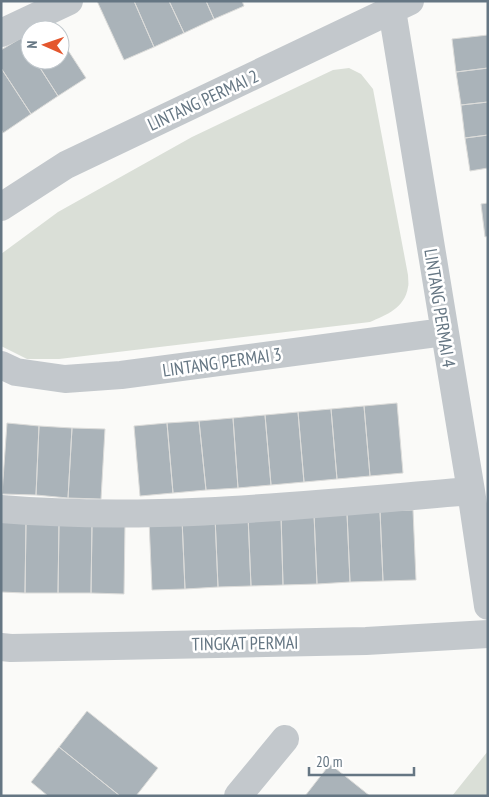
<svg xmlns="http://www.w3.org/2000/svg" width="489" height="797" font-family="'PT Sans Narrow',sans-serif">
  <rect width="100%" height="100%" fill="#fafaf8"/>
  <path fill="#dadfd7" d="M 349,68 L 361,74 L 373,89 L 408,275 C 408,279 409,284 408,287 C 405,308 386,315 370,322 L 59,359 L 27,359 L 1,346 L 1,254 L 58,212 L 192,137 L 333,70 Z
    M 488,751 L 488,796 L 452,796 Z"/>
  <path fill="#aab3b9" stroke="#dcdcda" d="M 97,1 L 134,1 L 154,47 L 124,60 Z
    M 134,1 L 169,1 L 184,33 L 154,47 Z
    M 169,1 L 206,1 L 214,19 L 184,33 Z
    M 206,1 L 242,1 L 244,6 L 214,19 Z
    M 30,32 L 30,52 L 21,38 Z
    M 488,35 L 488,68 L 456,72 L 452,39 Z
    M 21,38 L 30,52 L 30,60 L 35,60 L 58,96 L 31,114 L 1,68 L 1,50 Z
    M 60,38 L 86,78 L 58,96 L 35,60 L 60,60 Z
    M 1,68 L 31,114 L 3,133 L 1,129 Z
    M 488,68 L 488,102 L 461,105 L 456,72 Z
    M 488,102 L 488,135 L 465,138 L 461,105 Z
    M 488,135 L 488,168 L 470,171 L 465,138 Z
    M 488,203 L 488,236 L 485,237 L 481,204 Z
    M 397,403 L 403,473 L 370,476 L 364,406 Z
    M 364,406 L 370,476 L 337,479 L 331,409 Z
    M 331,409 L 337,479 L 304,482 L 298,412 Z
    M 298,412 L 304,482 L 271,485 L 265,415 Z
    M 265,415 L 271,485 L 238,488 L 233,418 Z
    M 233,418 L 238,488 L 206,490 L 199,421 Z
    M 199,421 L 206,490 L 173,493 L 167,423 Z
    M 7,423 L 39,426 L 36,495 L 2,494 Z
    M 167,423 L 173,493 L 140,496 L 134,426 Z
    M 39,426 L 72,428 L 68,498 L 36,495 Z
    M 72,428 L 105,429 L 101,499 L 68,498 Z
    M 413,510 L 416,580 L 383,581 L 380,511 Z
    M 380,511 L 383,581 L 350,582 L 347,513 Z
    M 347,513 L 350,582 L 317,584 L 314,514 Z
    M 314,514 L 317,584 L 283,585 L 281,515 Z
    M 281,515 L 283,585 L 251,586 L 248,516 Z
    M 248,516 L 251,586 L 218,587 L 215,517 Z
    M 215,517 L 218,587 L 185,589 L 182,519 Z
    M 182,519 L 185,589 L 152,590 L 149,520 Z
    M 1,522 L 26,522 L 25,593 L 1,592 Z
    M 26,522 L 59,523 L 58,593 L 25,593 Z
    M 59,523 L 92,524 L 91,593 L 58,593 Z
    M 92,524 L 125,524 L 124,594 L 91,593 Z
    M 87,711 L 158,768 L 136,796 L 120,796 L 59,747 Z
    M 59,747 L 120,796 L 48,796 L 31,782 Z
    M 330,764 L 370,796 L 305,796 Z"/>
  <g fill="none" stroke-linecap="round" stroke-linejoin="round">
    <path stroke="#c3c8cc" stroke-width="28" d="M 392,10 L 471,491 L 488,606
      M 1,33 L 69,1
      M 1,207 L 66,165 L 410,1
      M 1,365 L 16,372 L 65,379 L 121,375 L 444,332
      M 1,509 C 158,522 315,504 471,491
      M 1,647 L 11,648 L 366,641 L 488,634
      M 238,796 L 285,739"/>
  </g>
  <g text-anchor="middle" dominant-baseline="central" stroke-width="5" stroke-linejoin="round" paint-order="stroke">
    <g font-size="18" fill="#657683" stroke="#fff">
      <text transform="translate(203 100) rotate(-25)">LINTANG PERMAI 2</text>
      <text transform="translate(440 308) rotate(81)">LINTANG PERMAI 4</text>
      <text transform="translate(222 362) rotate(-8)">LINTANG PERMAI 3</text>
      <text transform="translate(245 643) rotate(-1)">TINGKAT PERMAI</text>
    </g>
  </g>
  <rect width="489" height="797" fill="none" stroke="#657683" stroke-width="5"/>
  <g transform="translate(45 45) rotate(272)"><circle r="24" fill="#ffffff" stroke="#c1c8cd"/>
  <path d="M0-4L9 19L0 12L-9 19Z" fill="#e4572e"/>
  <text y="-8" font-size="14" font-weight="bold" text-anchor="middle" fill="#657683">N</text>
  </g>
  <path d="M309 767v8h105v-8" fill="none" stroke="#657683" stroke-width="2.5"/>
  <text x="316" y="767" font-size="15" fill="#657683" stroke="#ffffff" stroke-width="4" paint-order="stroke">20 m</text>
</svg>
